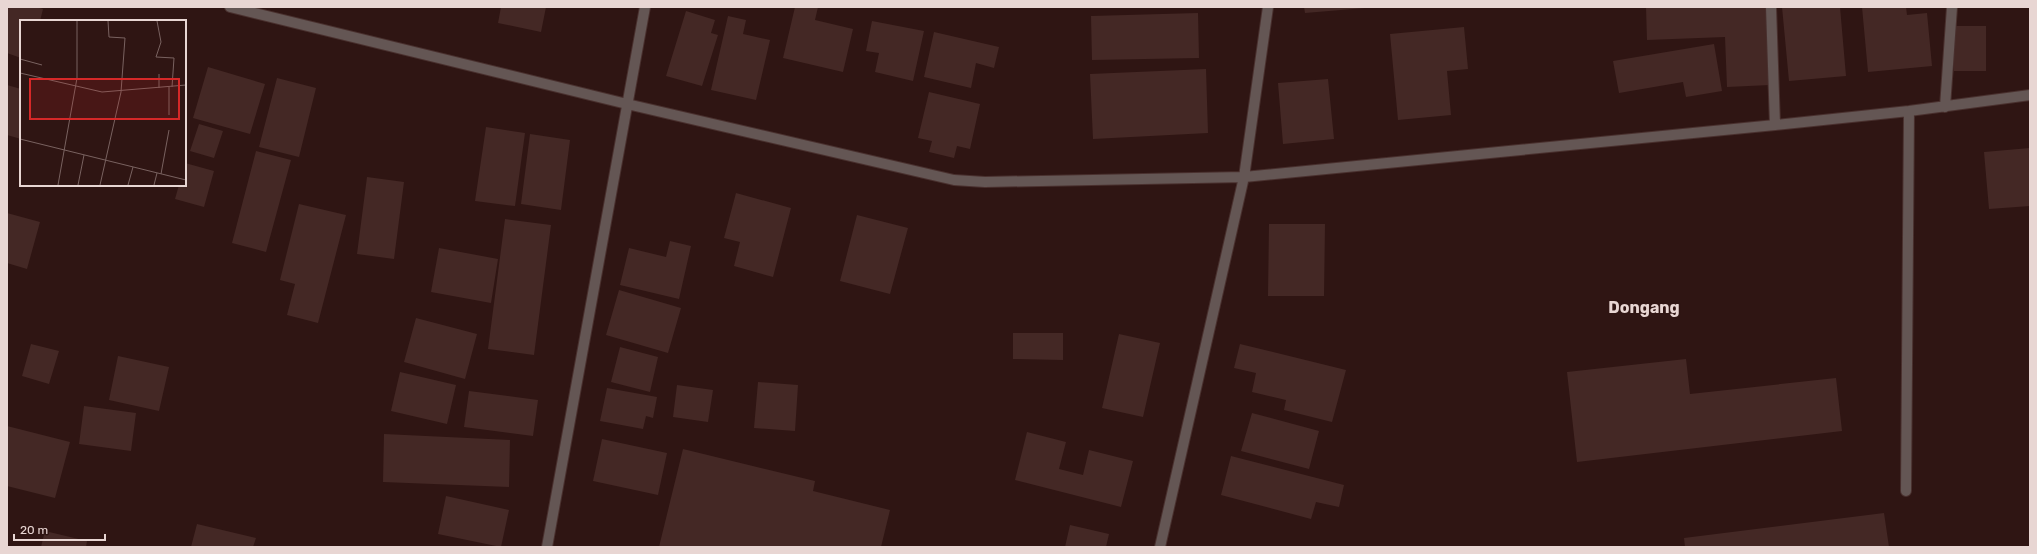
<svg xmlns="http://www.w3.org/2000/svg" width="2037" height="554" font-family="Rubik,sans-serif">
  <rect width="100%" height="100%" fill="#2f1513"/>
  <path fill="#442825" d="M 8,7 L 36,7 L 43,9 L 40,21 L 21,21 L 21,58 L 7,53 Z
    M 501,7 L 546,7 L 541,32 L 498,23 Z
    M 795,7 L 818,7 L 815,20 L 853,29 L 843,72 L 783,58 Z
    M 1304,7 L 1365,7 L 1365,8 L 1305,13 Z
    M 1646,7 L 1767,7 L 1770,85 L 1727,87 L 1725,37 L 1647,40 Z
    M 1782,7 L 1840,7 L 1846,76 L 1789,81 Z
    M 1862,7 L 1906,7 L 1907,15 L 1927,13 L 1932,66 L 1868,72 Z
    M 686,11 L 715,20 L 711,33 L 718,35 L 702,86 L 666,76 Z
    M 1198,13 L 1199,58 L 1092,60 L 1091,16 Z
    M 728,16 L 746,20 L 743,34 L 770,40 L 756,100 L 711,90 Z
    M 872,21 L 924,31 L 913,81 L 875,72 L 879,53 L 866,51 Z
    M 1954,26 L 1986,26 L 1986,71 L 1954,71 Z
    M 1464,27 L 1468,69 L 1447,71 L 1451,115 L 1398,120 L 1390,34 Z
    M 934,32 L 999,47 L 994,68 L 976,63 L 971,88 L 924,77 Z
    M 1714,44 L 1722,91 L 1686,97 L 1683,82 L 1619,93 L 1613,61 Z
    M 208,67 L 265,84 L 250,134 L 193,118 Z
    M 1206,69 L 1208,133 L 1093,139 L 1090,74 Z
    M 277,78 L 316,88 L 299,157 L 259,147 Z
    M 1328,79 L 1334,139 L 1283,144 L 1278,83 Z
    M 7,85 L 21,89 L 21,139 L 7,135 Z
    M 929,92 L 980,104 L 970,149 L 957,146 L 954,158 L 929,152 L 932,141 L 918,138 Z
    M 199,124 L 223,131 L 214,158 L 190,151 Z
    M 486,127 L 525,133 L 515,206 L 475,201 Z
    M 530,134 L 570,140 L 561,210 L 521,204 Z
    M 2030,148 L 2030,206 L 1989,209 L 1984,152 Z
    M 256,151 L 291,160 L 266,252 L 232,243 Z
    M 185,163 L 214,171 L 204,207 L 175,199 L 179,185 L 185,185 Z
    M 367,177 L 404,182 L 394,259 L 357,254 Z
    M 736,193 L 791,208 L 773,277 L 734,266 L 740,242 L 724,238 Z
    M 299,204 L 346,215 L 318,323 L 287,315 L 295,284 L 280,280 Z
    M 7,213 L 40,222 L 27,269 L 7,263 Z
    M 857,215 L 908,228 L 890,294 L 840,281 Z
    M 505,219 L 551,225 L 534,355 L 488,349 Z
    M 1269,224 L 1325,224 L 1324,296 L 1268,296 Z
    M 670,241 L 691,246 L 679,299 L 620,285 L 629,248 L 666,257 Z
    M 439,248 L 498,259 L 491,303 L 431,292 Z
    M 619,290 L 681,308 L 668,353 L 606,335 Z
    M 416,318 L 477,334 L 465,379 L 404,362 Z
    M 1013,333 L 1063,333 L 1063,360 L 1013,359 Z
    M 1119,334 L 1160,343 L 1143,417 L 1102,408 Z
    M 31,344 L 59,351 L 49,384 L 22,376 Z
    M 1240,344 L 1346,370 L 1332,422 L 1284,410 L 1286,400 L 1252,392 L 1256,373 L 1234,368 Z
    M 620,347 L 658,357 L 650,392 L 611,382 Z
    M 118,356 L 169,367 L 159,411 L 109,400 Z
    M 1686,359 L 1690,394 L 1836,378 L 1842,431 L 1577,462 L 1567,372 Z
    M 400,372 L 456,385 L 447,424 L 391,411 Z
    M 758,382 L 798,385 L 795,431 L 754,428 Z
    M 677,385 L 713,390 L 708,422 L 673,417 Z
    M 607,388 L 657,397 L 653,418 L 646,416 L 643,429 L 600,421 Z
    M 469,391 L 538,400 L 533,436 L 464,427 Z
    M 84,406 L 136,413 L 131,451 L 79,444 Z
    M 1252,413 L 1319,431 L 1309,469 L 1241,451 Z
    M 7,426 L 70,442 L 55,498 L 7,486 Z
    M 1027,432 L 1066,442 L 1059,469 L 1083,475 L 1089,450 L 1133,461 L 1121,507 L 1015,480 Z
    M 384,434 L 510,440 L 509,487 L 383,482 Z
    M 602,439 L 667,453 L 658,495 L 593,481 Z
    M 683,449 L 815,481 L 813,491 L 890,510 L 881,547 L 659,547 Z
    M 1231,456 L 1344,485 L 1339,507 L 1316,502 L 1311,519 L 1221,495 Z
    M 446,496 L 509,510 L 501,547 L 438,534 Z
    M 1884,513 L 1889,547 L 1685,547 L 1684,538 Z
    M 197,524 L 256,538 L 253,547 L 191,547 Z
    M 1070,525 L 1109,534 L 1106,547 L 1065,547 Z
    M 45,531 L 87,541 L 86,547 L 41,547 Z"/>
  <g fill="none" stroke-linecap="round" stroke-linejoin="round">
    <g stroke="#49302e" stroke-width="12">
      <path id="minor" d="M 230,7 L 627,104 L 954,180 L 985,182 L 1244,177 L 1775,125 L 1909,111 L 2030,95
        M 1771,7 L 1775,125
        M 1945,107 L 1952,7
        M 1906,491 L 1909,111
        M 547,547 L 645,7
        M 1160,547 L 1244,177 L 1268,7"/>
    </g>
    <use href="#minor" stroke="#645654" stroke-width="10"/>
  </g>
  <g text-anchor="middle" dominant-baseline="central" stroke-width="3" stroke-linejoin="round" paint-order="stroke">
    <g font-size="16" font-weight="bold" fill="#e8d6d3" stroke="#2f1513">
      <text x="1644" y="307">Dongang</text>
    </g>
  </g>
  <g transform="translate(20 20)">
    <rect width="166" height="166" fill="#2f1513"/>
    <path fill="none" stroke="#796260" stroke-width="1" d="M 137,1 L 141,22 L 136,37 L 154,38 L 152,67M 0,39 L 22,45M 0,53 L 82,72 L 166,65M 139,54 L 139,68M 149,95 L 149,67M 0,119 L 166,160M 141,154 L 149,110M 38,165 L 57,58 L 57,1M 58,165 L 64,135M 80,165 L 101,72 L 105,18 L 89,17 L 88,1M 108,165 L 113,147M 134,165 L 137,153"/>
    <path fill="#d62828" fill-opacity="0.15" stroke="#d62828" stroke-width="2" d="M 10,59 L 159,59 L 159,99 L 10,99 Z"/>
    <rect width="166" height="166" fill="none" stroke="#e8d6d3" stroke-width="2"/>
  </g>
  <rect width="2037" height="554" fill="none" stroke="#e8d6d3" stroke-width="16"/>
  <path d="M14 534v6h91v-6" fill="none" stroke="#e8d6d3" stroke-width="2"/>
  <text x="20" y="534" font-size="12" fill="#e8d6d3" stroke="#2f1513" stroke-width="3" paint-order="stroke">20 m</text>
</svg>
